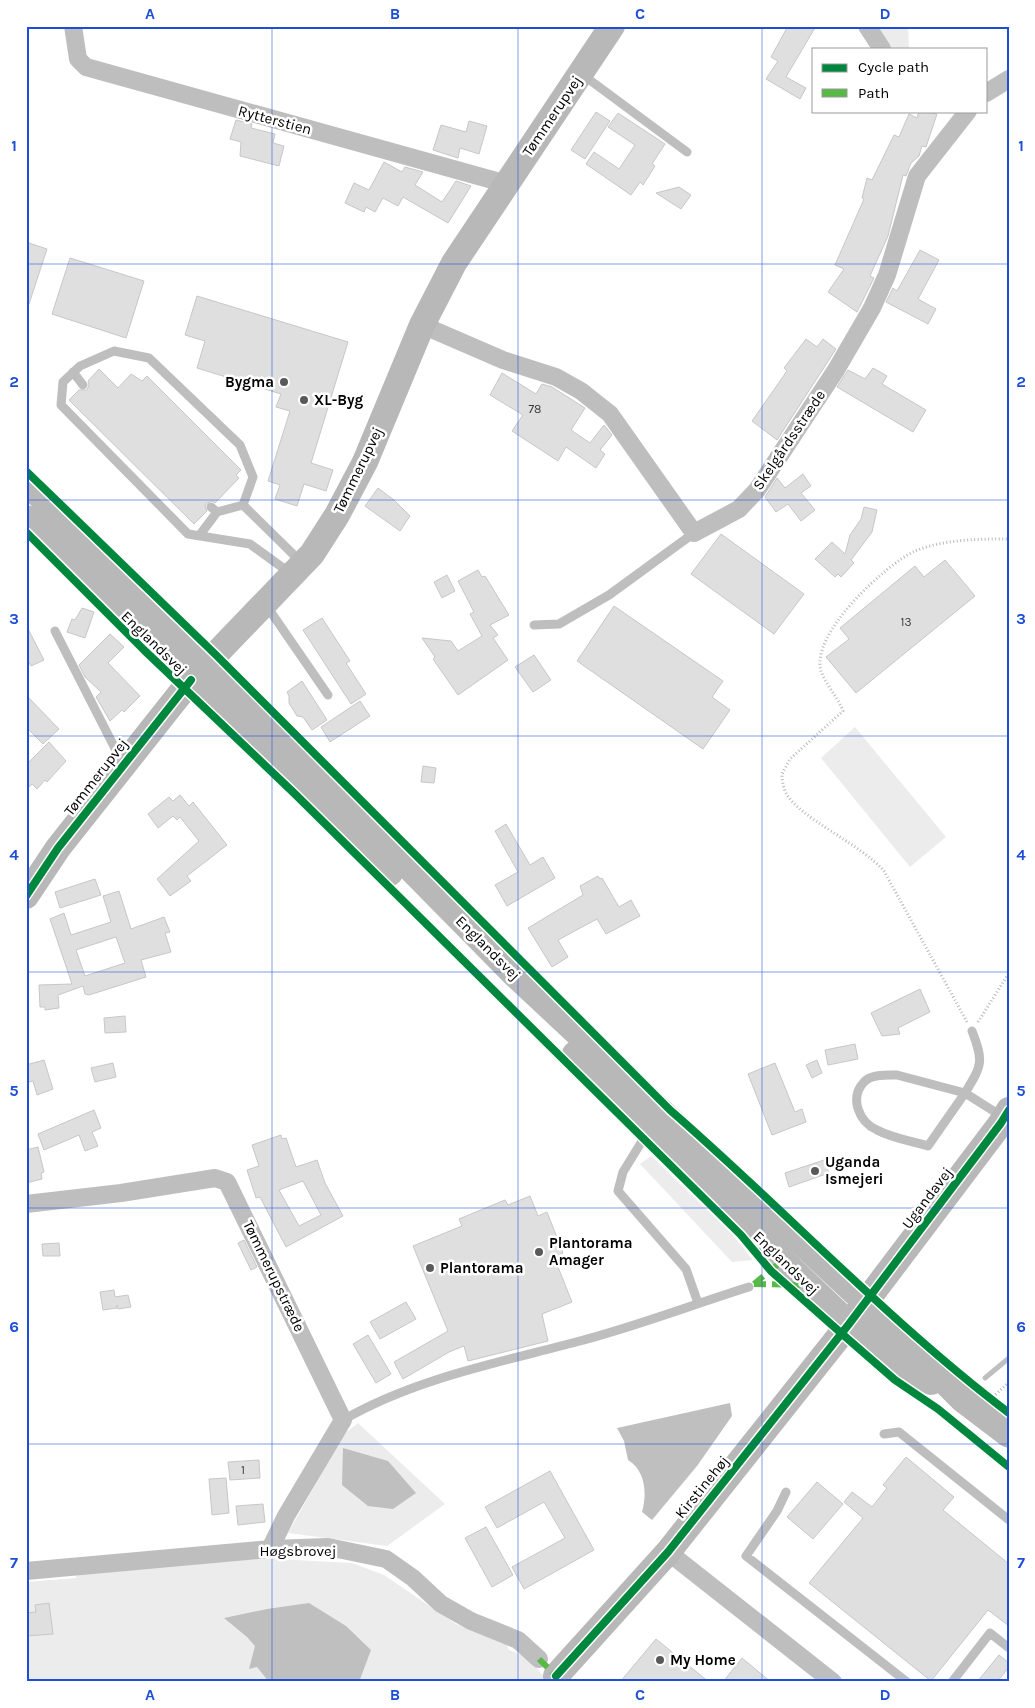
<svg xmlns="http://www.w3.org/2000/svg" width="1035" height="1708" font-family="Karla,sans-serif">
  <rect width="100%" height="100%" fill="#fff"/>
  <path fill="#ececec" d="M 873,26 L 908,26 L 909,49 L 888,49 Z
    M 855,727 L 946,837 L 910,867 L 821,758 Z
    M 651,1156 L 731,1233 L 753,1260 L 732,1262 L 640,1164 Z
    M 358,1423 L 445,1504 L 387,1546 L 288,1533 L 343,1435 Z
    M 276,1559 L 352,1563 L 384,1575 L 456,1624 L 507,1645 L 509,1650 L 528,1657 L 548,1682 L 26,1682 L 26,1582 L 76,1578 L 77,1574 L 217,1560 Z"/>
  <path fill="#bfbfbf" d="M 730,1403 L 732,1416 L 697,1466 L 652,1520 L 642,1512 C 647,1494 646,1471 628,1460 L 624,1441 L 617,1428 Z
    M 343,1448 L 388,1461 L 416,1493 L 393,1509 L 368,1506 L 342,1485 Z
    M 309,1603 L 346,1626 L 371,1650 L 359,1682 L 269,1682 L 257,1667 L 249,1669 L 255,1646 L 247,1637 L 224,1618 L 267,1609 Z"/>
  <g fill="none" stroke-linecap="round" stroke-linejoin="round">
    <path stroke="#bfbfbf" stroke-width="5" d="M 985,1378 L 1009,1358"/>
  </g>
  <path fill="#dfdfdf" stroke="#c7c7c7" fill-rule="evenodd" d="M 788,26 L 816,26 L 786,77 L 806,88 L 800,99 L 766,79 L 778,61 L 771,57 Z
    M 919,111 L 937,114 L 926,147 L 922,146 L 919,156 L 911,163 L 906,176 L 903,175 L 888,236 L 870,276 L 874,278 L 857,312 L 828,292 L 844,269 L 835,265 L 864,199 L 862,198 L 867,178 L 872,180 L 894,135 L 899,137 L 909,114 L 917,118 Z
    M 596,112 L 610,121 L 585,159 L 571,150 Z
    M 618,113 L 665,144 L 652,164 L 655,166 L 643,185 L 640,182 L 631,195 L 586,164 L 594,152 L 619,169 L 635,145 L 608,127 Z
    M 236,120 L 252,124 L 251,128 L 275,134 L 273,143 L 284,146 L 279,166 L 240,156 L 241,142 L 230,139 Z
    M 469,121 L 487,126 L 479,154 L 460,148 L 458,158 L 433,150 L 441,125 L 466,132 Z
    M 384,162 L 402,172 L 405,167 L 423,172 L 415,185 L 442,202 L 456,181 L 471,186 L 448,223 L 403,197 L 398,206 L 383,198 L 375,212 L 366,207 L 364,212 L 345,203 L 354,183 L 369,190 Z
    M 679,187 L 691,195 L 681,209 L 656,193 Z
    M 26,242 L 47,249 L 29,304 L 26,303 Z
    M 920,250 L 939,260 L 918,299 L 936,309 L 928,324 L 886,302 L 893,288 L 897,291 Z
    M 70,258 L 144,281 L 126,338 L 52,314 Z
    M 197,296 L 348,342 L 311,463 L 333,470 L 326,491 L 304,484 L 297,506 L 275,499 L 280,485 L 268,481 L 290,411 L 276,407 L 281,394 L 197,368 L 205,341 L 185,335 Z
    M 806,339 L 817,347 L 823,339 L 836,349 L 777,440 L 752,421 L 787,371 L 784,368 Z
    M 873,368 L 887,376 L 882,384 L 926,410 L 913,432 L 837,387 L 848,370 L 865,379 Z
    M 99,369 L 118,388 L 131,374 L 142,381 L 147,376 L 241,470 L 236,475 L 239,478 L 215,503 L 212,501 L 207,503 L 205,506 L 207,511 L 194,524 L 69,400 L 79,390 L 87,390 L 89,385 L 88,381 Z
    M 502,373 L 536,394 L 542,384 L 552,387 L 585,408 L 571,430 L 590,443 L 604,425 L 612,435 L 600,450 L 605,454 L 596,468 L 566,447 L 558,461 L 512,431 L 523,415 L 490,395 Z
    M 803,474 L 811,486 L 801,493 L 815,510 L 801,521 L 788,504 L 776,512 L 765,497 L 777,478 L 785,488 Z
    M 378,488 L 394,500 L 410,516 L 400,531 L 365,506 Z
    M 864,507 L 877,510 L 872,532 L 851,560 L 854,563 L 841,577 L 838,574 L 835,577 L 815,559 L 832,542 L 845,554 L 850,535 L 861,519 Z
    M 721,534 L 804,594 L 774,634 L 691,574 Z
    M 945,560 L 975,596 L 856,693 L 826,657 L 849,639 L 840,628 L 915,566 L 924,577 Z
    M 478,570 L 482,577 L 485,576 L 509,615 L 490,625 L 498,635 L 493,638 L 508,660 L 458,695 L 433,659 L 435,657 L 422,638 L 451,641 L 458,651 L 482,636 L 470,614 L 474,612 L 458,581 Z
    M 447,575 L 455,591 L 442,598 L 434,582 Z
    M 614,606 L 723,681 L 712,697 L 730,710 L 703,749 L 577,661 Z
    M 82,608 L 94,612 L 85,638 L 67,632 L 72,619 L 75,620 Z
    M 322,618 L 350,661 L 346,663 L 366,694 L 351,704 L 303,630 Z
    M 26,625 L 44,660 L 31,666 L 26,657 Z
    M 110,634 L 124,647 L 108,663 L 140,696 L 124,712 L 122,710 L 110,721 L 96,697 L 101,692 L 85,677 L 79,665 Z
    M 534,655 L 551,680 L 533,692 L 515,667 Z
    M 302,681 L 327,720 L 312,730 L 303,717 L 297,716 L 289,703 L 289,696 L 287,692 Z
    M 26,695 L 59,729 L 43,744 L 26,727 Z
    M 360,701 L 370,716 L 330,742 L 321,727 Z
    M 49,742 L 66,761 L 47,782 L 45,780 L 37,789 L 32,784 L 26,790 L 26,765 Z
    M 423,766 L 436,768 L 434,783 L 421,782 Z
    M 180,795 L 189,806 L 193,802 L 227,845 L 187,876 L 191,881 L 170,896 L 157,879 L 199,841 L 180,817 L 177,820 L 173,816 L 158,828 L 148,814 L 169,797 L 173,801 Z
    M 506,824 L 530,865 L 543,857 L 555,878 L 507,906 L 495,885 L 518,872 L 495,831 Z
    M 598,876 L 600,879 L 602,878 L 619,907 L 631,900 L 640,916 L 606,934 L 597,919 L 558,940 L 568,957 L 552,967 L 528,928 L 583,895 L 580,886 Z
    M 95,879 L 101,895 L 60,908 L 55,892 Z
    M 119,891 L 131,929 L 164,917 L 170,932 L 165,933 L 171,952 L 141,960 L 146,977 L 89,995 L 85,994 L 83,986 L 58,995 L 59,1008 L 45,1010 L 45,1007 L 40,1007 L 39,985 L 72,984 L 50,919 L 64,913 L 71,935 L 111,922 L 103,896 ZM 116,937 L 125,963 L 85,976 L 76,950 Z
    M 920,989 L 930,1012 L 898,1028 L 900,1034 L 882,1036 L 871,1013 Z
    M 125,1016 L 126,1032 L 105,1033 L 104,1018 Z
    M 855,1044 L 858,1059 L 828,1065 L 825,1050 Z
    M 44,1060 L 53,1089 L 37,1095 L 33,1081 L 26,1083 L 26,1065 Z
    M 817,1060 L 822,1073 L 812,1078 L 806,1065 Z
    M 113,1063 L 116,1077 L 95,1082 L 91,1068 Z
    M 775,1063 L 795,1112 L 802,1109 L 806,1122 L 772,1135 L 748,1074 Z
    M 94,1110 L 101,1128 L 92,1132 L 98,1146 L 85,1151 L 79,1135 L 44,1150 L 38,1134 Z
    M 281,1135 L 282,1139 L 286,1138 L 296,1167 L 317,1160 L 325,1183 L 343,1216 L 286,1247 L 260,1197 L 256,1198 L 247,1170 L 259,1166 L 252,1145 ZM 303,1181 L 321,1215 L 299,1226 L 279,1190 Z
    M 38,1147 L 44,1172 L 41,1173 L 42,1179 L 26,1183 L 26,1150 Z
    M 824,1160 L 829,1173 L 789,1187 L 785,1173 Z
    M 530,1196 L 538,1216 L 547,1212 L 563,1253 L 554,1257 L 572,1302 L 542,1314 L 548,1341 L 468,1361 L 464,1346 L 449,1352 L 403,1379 L 394,1362 L 448,1331 L 413,1246 L 462,1226 L 459,1219 L 505,1200 L 508,1205 Z
    M 244,1240 L 257,1267 L 251,1270 L 238,1243 Z
    M 59,1243 L 60,1256 L 43,1256 L 42,1244 Z
    M 114,1290 L 115,1297 L 128,1295 L 131,1307 L 118,1309 L 117,1305 L 117,1308 L 103,1310 L 100,1292 Z
    M 406,1302 L 416,1319 L 380,1339 L 370,1322 Z
    M 368,1335 L 391,1374 L 376,1383 L 353,1344 Z
    M 906,1457 L 954,1497 L 943,1510 L 1009,1564 L 1009,1626 L 988,1610 L 931,1681 L 809,1583 L 863,1518 L 844,1502 L 852,1492 L 872,1507 L 887,1488 L 883,1485 Z
    M 259,1460 L 260,1478 L 230,1480 L 228,1462 Z
    M 550,1471 L 594,1550 L 524,1589 L 512,1567 L 565,1538 L 544,1502 L 497,1528 L 485,1507 Z
    M 226,1478 L 229,1513 L 212,1515 L 209,1479 Z
    M 817,1482 L 843,1504 L 813,1539 L 787,1517 Z
    M 263,1504 L 265,1522 L 238,1525 L 236,1506 Z
    M 486,1527 L 513,1575 L 492,1587 L 465,1538 Z
    M 49,1603 L 53,1634 L 26,1636 L 26,1613 L 36,1612 L 35,1605 Z
    M 656,1639 L 709,1682 L 620,1682 Z
    M 999,1655 L 1009,1663 L 1009,1667 L 997,1682 L 977,1682 Z
    M 742,1658 L 771,1682 L 723,1682 Z"/>
  <g fill="none" stroke-linecap="round" stroke-linejoin="round">
    <path stroke="#b9b9b9" stroke-width="3" stroke-dasharray="1 2.5" stroke-linecap="butt" d="M 967,1022 L 884,871 C 862,845 798,817 786,793 C 783,787 782,780 782,774 L 790,759 L 843,711 C 838,697 825,684 821,671 C 810,634 885,565 915,551 C 945,539 978,539 1009,539
      M 978,1022 L 1009,973
      M 993,1397 L 1009,1382"/>
    <path stroke="#bebebe" stroke-width="9" d="M 583,75 L 687,152
      M 73,372 L 83,385
      M 211,507 L 217,512 L 243,505
      M 199,536 L 217,512
      M 290,573 L 250,544 L 188,534 L 61,405 L 63,382 L 80,366 L 114,351 L 149,358 L 240,445 L 253,477 L 243,505 L 301,562
      M 266,605 L 328,695
      M 534,625 L 559,624 L 609,595 L 694,533
      M 55,631 L 122,762
      M 972,1031 C 984,1062 982,1065 965,1093 L 1003,1117
      M 897,1075 L 965,1093 L 928,1146 C 911,1141 892,1138 877,1130 C 859,1122 849,1098 864,1082 C 871,1074 887,1075 897,1075 Z
      M 647,1133 L 623,1172 L 618,1191 L 686,1269 L 698,1303
      M 343,1420 C 414,1379 497,1363 576,1342 C 635,1327 691,1305 749,1287
      M 884,1434 L 899,1432 L 1009,1520
      M 786,1492 L 777,1511 L 746,1556 L 907,1682
      M 952,1682 L 990,1633 L 1009,1648"/>
    <path stroke="#bebebe" stroke-width="18" d="M 73,26 L 78,59 L 86,67 L 507,184
      M 867,26 L 882,49
      M 986,93 L 1009,79
      M 422,325 L 503,360 L 556,377 L 581,391 L 610,414 L 694,533 L 739,509 L 757,490 L 836,370 L 872,308 L 887,275 L 917,176 L 968,111
      M 26,1204 L 121,1193 L 215,1178 L 227,1182 L 343,1420 L 286,1516 L 270,1549
      M 668,1552 L 833,1682
      M 26,1571 L 270,1549 L 328,1547 L 386,1559 L 413,1578 L 441,1604 L 471,1621 L 518,1640 L 539,1659"/>
    <path stroke="#b8b8b8" stroke-width="26" d="M 26,482 L 208,663 L 512,972 L 865,1302 L 963,1400 L 1009,1435
      M 26,518 L 390,873
      M 26,896 L 58,848 L 191,680 L 312,554 L 337,515 L 365,462 L 422,325 L 454,263 L 612,26
      M 575,1054 L 648,1132 L 849,1324 L 903,1366 L 931,1382
      M 556,1676 L 668,1552 L 849,1324 L 1001,1123 L 1009,1110"/>
    <path stroke="#58b947" stroke-width="6" stroke-dasharray="12 6" stroke-linecap="butt" d="M 754,1284 L 810,1285
      M 754,1284 L 783,1260
      M 539,1659 L 556,1676"/>
    <g stroke="#fff" stroke-width="11">
      <path id="cycleway" d="M 26,471 L 216,655 L 670,1110 C 784,1209 888,1321 1009,1413
        M 26,532 L 144,650 L 295,794 L 741,1235 L 771,1271 L 841,1333 L 895,1380 L 938,1409 L 1009,1467
        M 26,896 L 58,848 L 191,680
        M 556,1676 L 668,1552 L 849,1324 L 1001,1123 L 1009,1110"/>
    </g>
    <use href="#cycleway" stroke="#00873e" stroke-width="8"/>
  </g>
  <path fill="none" stroke="#1d4ed8" stroke-width="1" stroke-opacity="0.55" d="M 272,26 L 272,1682M 518,26 L 518,1682M 762,26 L 762,1682M 26,264 L 1009,264M 26,500 L 1009,500M 26,736 L 1009,736M 26,972 L 1009,972M 26,1208 L 1009,1208M 26,1444 L 1009,1444"/>
  <g fill="#595959" stroke="#fff" stroke-width="2">
    <circle cx="284" cy="382" r="5"/>
    <circle cx="304" cy="400" r="5"/>
    <circle cx="815" cy="1171" r="5"/>
    <circle cx="539" cy="1252" r="5"/>
    <circle cx="430" cy="1268" r="5"/>
    <circle cx="660" cy="1660" r="5"/>
  </g>
  <g text-anchor="middle" dominant-baseline="central" stroke-width="5" stroke-linejoin="round" paint-order="stroke">
    <g font-size="12" fill="#383838">
      <text x="535" y="409">78</text>
      <text x="906" y="622">13</text>
      <text x="243" y="1470">1</text>
    </g>
    <g font-size="15" fill="#000" stroke="#fff">
      <text transform="translate(552 116) rotate(-56)">Tømmerupvej</text>
      <text transform="translate(275 120) rotate(15)">Rytterstien</text>
      <text transform="translate(789 440) rotate(-56)">Skelgårdsstræde</text>
      <text transform="translate(358 470) rotate(-64)">Tømmerupvej</text>
      <text transform="translate(154 643) rotate(44)">Englandsvej</text>
      <text transform="translate(96 777) rotate(-52)">Tømmerupvej</text>
      <text transform="translate(488 948) rotate(45)">Englandsvej</text>
      <text transform="translate(927 1198) rotate(-53)">Ugandavej</text>
      <text transform="translate(786 1263) rotate(44)">Englandsvej</text>
      <text transform="translate(274 1276) rotate(64)">Tømmerupstræde</text>
      <text transform="translate(702 1487) rotate(-51)">Kirstinehøj</text>
      <text x="298" y="1551">Høgsbrovej</text>
    </g>
    <g font-size="15" font-weight="bold" fill="#000" stroke="#fff" text-anchor="start">
      <text x="274" y="382" text-anchor="end">Bygma</text>
      <text x="314" y="400">XL-Byg</text>
      <text x="825" y="1162">Uganda<tspan x="825" dy="17">Ismejeri</tspan></text>
      <text x="549" y="1243">Plantorama<tspan x="549" dy="17">Amager</tspan></text>
      <text x="440" y="1268">Plantorama</text>
      <text x="670" y="1660">My Home</text>
    </g>
  </g>
  <rect width="1035" height="1708" fill="none" stroke="#ffffff" stroke-width="55"/>
  <rect x="812" y="48" width="175" height="65" fill="#ffffff" stroke="#999999"/>
  <rect x="822" y="64" width="25" height="8" fill="#00873e" stroke="#999999"/>
  <text x="858" y="72" font-size="15" fill="#000000">Cycle path</text>
  <rect x="822" y="89" width="25" height="8" fill="#58b947" stroke="#999999"/>
  <text x="858" y="98" font-size="15" fill="#000000">Path</text>
  <rect x="28" y="28" width="980" height="1652" fill="none" stroke="#1d4ed8" stroke-width="2"/>
  <g font-size="16" text-anchor="middle" font-weight="bold" fill="#1d4ed8">
    <text x="150" y="19">A</text>
    <text x="395" y="19">B</text>
    <text x="640" y="19">C</text>
    <text x="885" y="19">D</text>
    <text x="14" y="151">1</text>
    <text x="1021" y="151">1</text>
    <text x="14" y="387">2</text>
    <text x="1021" y="387">2</text>
    <text x="14" y="624">3</text>
    <text x="1021" y="624">3</text>
    <text x="14" y="860">4</text>
    <text x="1021" y="860">4</text>
    <text x="14" y="1096">5</text>
    <text x="1021" y="1096">5</text>
    <text x="14" y="1332">6</text>
    <text x="1021" y="1332">6</text>
    <text x="14" y="1568">7</text>
    <text x="1021" y="1568">7</text>
    <text x="150" y="1700">A</text>
    <text x="395" y="1700">B</text>
    <text x="640" y="1700">C</text>
    <text x="885" y="1700">D</text>
  </g>
</svg>
